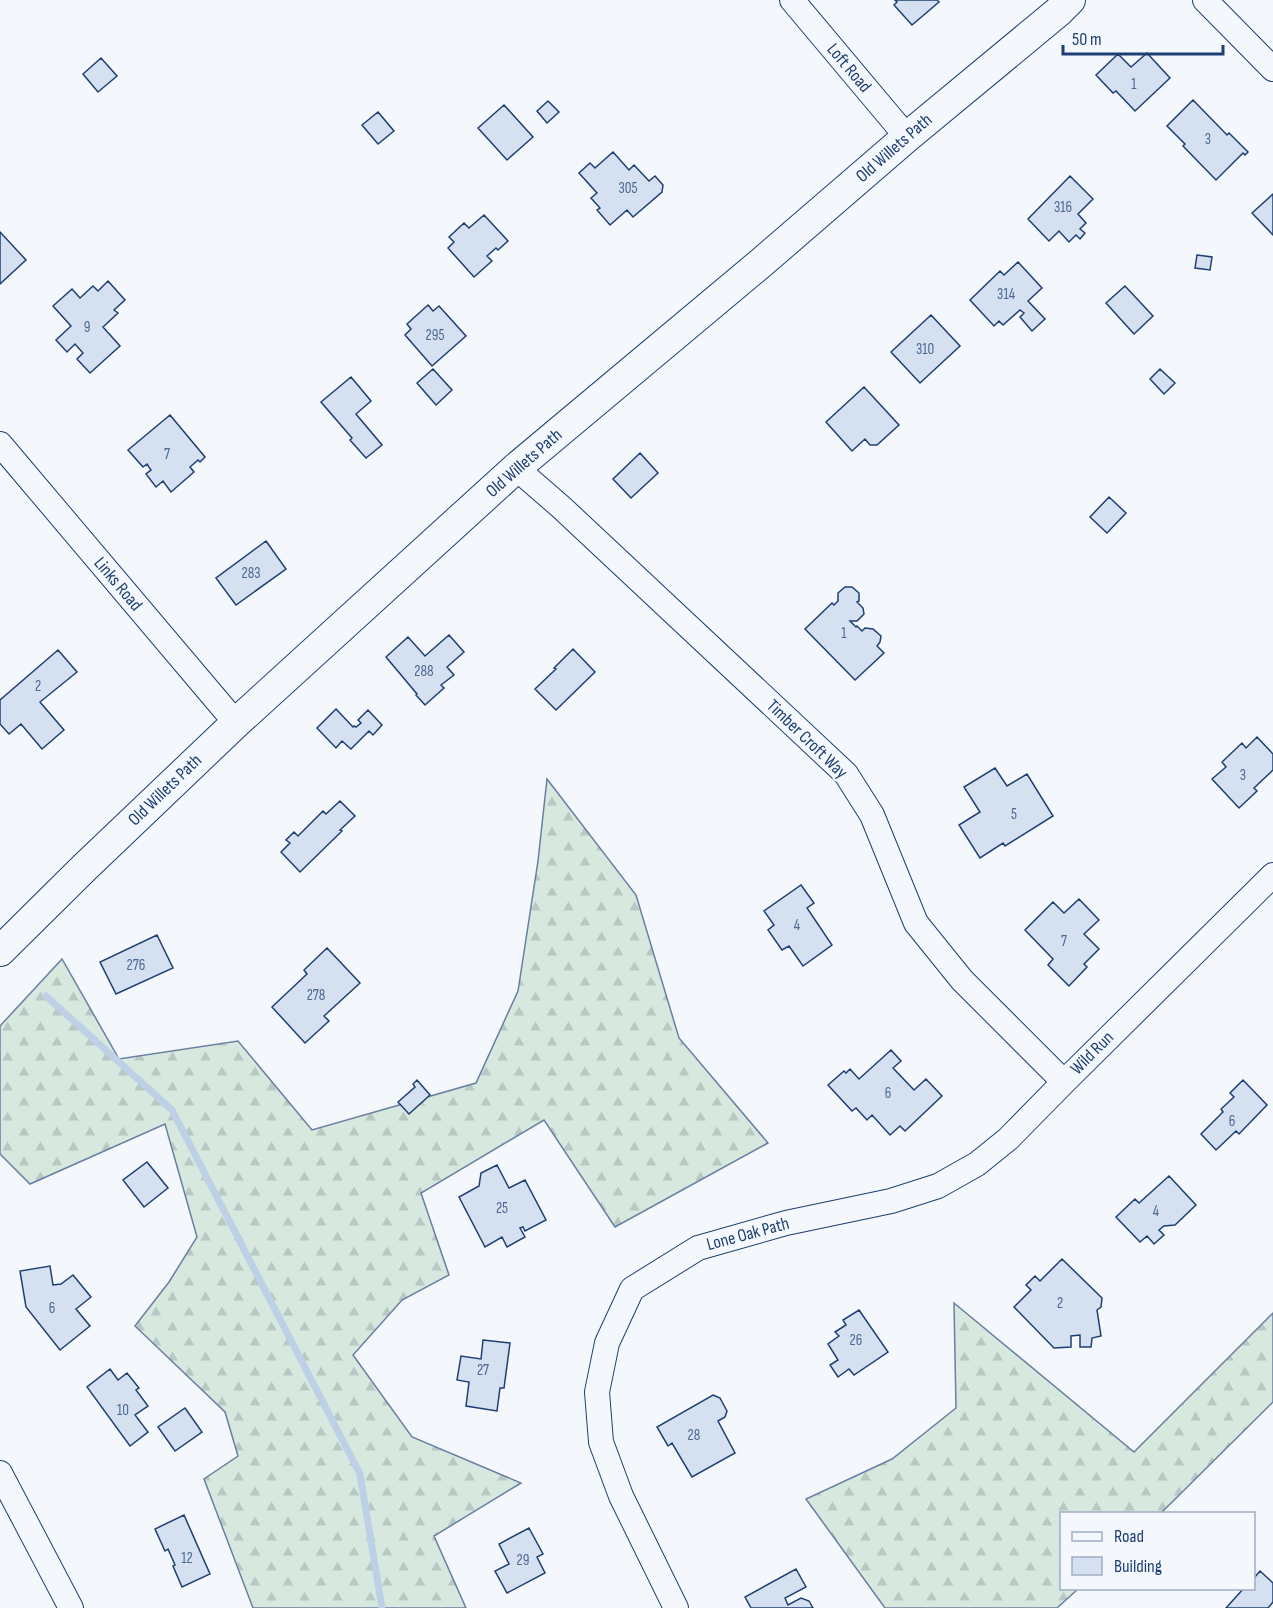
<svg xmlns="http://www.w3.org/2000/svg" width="1273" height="1608" font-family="'Sofia Sans Condensed',sans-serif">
  <defs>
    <pattern id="forest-firs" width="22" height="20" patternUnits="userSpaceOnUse" patternTransform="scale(1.5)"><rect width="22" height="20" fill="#d7e8df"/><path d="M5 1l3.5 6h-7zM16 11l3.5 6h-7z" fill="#b8c8c3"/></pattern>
  </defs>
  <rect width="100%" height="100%" fill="#f4f7fb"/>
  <path fill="url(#forest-firs)" stroke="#687fa3" stroke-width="1.5" d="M 547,779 L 636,895 L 679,1038 L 768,1143 L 615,1227 L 544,1120 L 421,1193 L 449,1275 L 402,1300 L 353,1355 L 412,1437 L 521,1483 L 434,1536 L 466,1608 L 253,1608 L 204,1479 L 238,1456 L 225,1412 L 135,1326 L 169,1282 L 197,1237 L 165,1124 L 30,1184 L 0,1154 L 0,1026 L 62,959 L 119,1059 L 238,1041 L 312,1130 L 476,1083 L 518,991 L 538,861 Z
    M 954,1303 L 1134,1452 L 1273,1313 L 1273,1402 L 1161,1513 L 1062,1514 L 1062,1588 L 1078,1589 L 1057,1608 L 885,1608 L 806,1499 L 892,1459 L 956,1408 Z"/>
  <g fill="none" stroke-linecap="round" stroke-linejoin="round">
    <path stroke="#bed0e5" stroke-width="7" d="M 46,996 L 172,1110 L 360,1474 L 382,1608"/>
  </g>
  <path fill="#d5e0f0" stroke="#1d3f73" stroke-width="1.5" d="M 895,0 L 937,0 L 939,2 L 912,25 L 894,5 L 897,2 Z
    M 1147,53 L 1170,78 L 1135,111 L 1116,91 L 1113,93 L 1096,75 L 1118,54 L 1131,67 Z
    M 101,58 L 117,76 L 98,92 L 83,74 Z
    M 1193,100 L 1227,135 L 1229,133 L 1248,152 L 1245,155 L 1243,153 L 1216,180 L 1183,146 L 1185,144 L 1167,126 Z
    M 548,101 L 559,112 L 547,123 L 537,111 Z
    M 504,105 L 533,137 L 507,160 L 478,128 Z
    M 378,112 L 394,131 L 378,144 L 362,125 Z
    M 613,152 L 629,170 L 634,165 L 649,181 L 655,176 L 663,185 L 662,192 L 633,217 L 627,210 L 610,225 L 597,210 L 600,208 L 591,198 L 597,193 L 579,173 L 590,163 L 595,168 Z
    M 1070,176 L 1093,199 L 1078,214 L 1086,223 L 1080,229 L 1085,233 L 1080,239 L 1076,235 L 1069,242 L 1059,231 L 1049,241 L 1028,219 Z
    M 1273,194 L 1273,235 L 1252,213 Z
    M 484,215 L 508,241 L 498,250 L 496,248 L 487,256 L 492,261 L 474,277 L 448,248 L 454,242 L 449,237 L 464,223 L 469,228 Z
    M 0,232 L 26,260 L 0,284 Z
    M 1197,255 L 1212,257 L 1210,270 L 1195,268 Z
    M 1018,262 L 1042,288 L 1028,301 L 1045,319 L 1032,331 L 1020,317 L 1024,313 L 1020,310 L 1003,325 L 999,321 L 994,326 L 970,300 L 1000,271 L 1004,275 Z
    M 108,281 L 125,300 L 114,310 L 118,313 L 103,327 L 120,346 L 90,373 L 77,359 L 83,353 L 75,344 L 67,352 L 56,340 L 71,326 L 53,306 L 72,289 L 80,298 L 93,286 L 98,291 Z
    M 1125,286 L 1153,316 L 1134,334 L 1106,303 Z
    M 428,305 L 433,311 L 439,306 L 466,336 L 432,366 L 405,335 L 411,329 L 407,324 Z
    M 931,315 L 960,346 L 920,383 L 891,352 Z
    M 433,369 L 452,390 L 436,405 L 417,383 Z
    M 1160,369 L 1175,383 L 1164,394 L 1150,379 Z
    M 351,377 L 371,401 L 356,414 L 382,445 L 366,458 L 350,440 L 352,438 L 321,402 Z
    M 864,387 L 899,425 L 877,445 L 870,445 L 865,439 L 852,451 L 826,422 Z
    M 170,415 L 205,457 L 200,462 L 198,460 L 190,467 L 194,472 L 171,492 L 163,481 L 156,487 L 146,474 L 151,470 L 147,464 L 143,467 L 128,450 Z
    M 640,453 L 658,473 L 631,498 L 613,479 Z
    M 1109,497 L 1126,513 L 1107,533 L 1090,517 Z
    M 266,541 L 286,569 L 236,605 L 216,578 Z
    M 845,587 L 852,587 L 859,593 L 859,601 L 857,602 L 863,608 L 864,614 L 857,621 L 850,621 L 856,627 L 857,626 L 862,631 L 865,628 L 873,629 L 881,636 L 880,642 L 877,646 L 884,653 L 855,680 L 805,629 L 832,603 L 834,605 L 838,601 L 838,593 Z
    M 449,635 L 464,652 L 447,667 L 454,675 L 441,685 L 444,688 L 425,705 L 416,695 L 417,694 L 386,657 L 408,637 L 425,656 Z
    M 573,649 L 595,672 L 556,710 L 535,689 L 556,669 L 554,668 Z
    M 58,650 L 77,672 L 40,702 L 64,730 L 42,749 L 21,724 L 9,734 L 0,724 L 0,700 Z
    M 336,709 L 353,727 L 354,726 L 356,727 L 361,723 L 358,720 L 368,710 L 382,725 L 373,735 L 369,731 L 351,749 L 342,741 L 336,748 L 317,728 Z
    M 1257,737 L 1273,754 L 1273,770 L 1254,788 L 1257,791 L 1239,808 L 1212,779 L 1226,767 L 1222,762 L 1242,743 L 1246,748 Z
    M 995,768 L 1007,786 L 1027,774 L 1053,816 L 1005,846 L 1003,843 L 980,858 L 959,825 L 980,812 L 964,787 Z
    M 340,801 L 355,816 L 340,830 L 342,831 L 300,872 L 281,852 L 290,843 L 286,840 L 294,832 L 298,836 L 323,811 L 326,814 Z
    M 801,885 L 814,903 L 807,908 L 832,945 L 803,966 L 789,946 L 782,950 L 768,930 L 774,925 L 764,911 Z
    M 1079,899 L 1099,920 L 1084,934 L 1099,949 L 1084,964 L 1087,967 L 1069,986 L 1048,965 L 1053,959 L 1025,930 L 1053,902 L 1064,913 Z
    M 157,935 L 173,968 L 116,994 L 100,962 Z
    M 327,948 L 360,983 L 324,1016 L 329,1021 L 305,1043 L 272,1007 L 307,974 L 304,970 Z
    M 891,1050 L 901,1061 L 893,1068 L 914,1090 L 926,1079 L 942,1096 L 905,1131 L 900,1126 L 890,1135 L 872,1115 L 867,1120 L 856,1108 L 852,1111 L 828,1085 L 844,1071 L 846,1073 L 850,1069 L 859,1079 Z
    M 417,1080 L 430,1095 L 409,1114 L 398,1102 L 415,1087 L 413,1084 Z
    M 1243,1080 L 1267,1105 L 1239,1134 L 1236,1131 L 1216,1150 L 1201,1134 L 1223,1112 L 1221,1109 L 1234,1097 L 1230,1093 Z
    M 147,1162 L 168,1188 L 144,1207 L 123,1180 Z
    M 497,1165 L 509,1188 L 525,1180 L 546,1220 L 525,1231 L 523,1227 L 520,1228 L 525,1237 L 507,1247 L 502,1237 L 485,1247 L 459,1197 L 479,1186 L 481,1173 Z
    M 1169,1176 L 1196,1205 L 1175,1225 L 1164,1226 L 1159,1230 L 1164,1235 L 1154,1244 L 1147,1236 L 1140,1242 L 1116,1217 L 1135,1199 L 1139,1203 Z
    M 1062,1259 L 1102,1298 L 1101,1307 L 1097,1310 L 1101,1336 L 1092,1338 L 1091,1347 L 1080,1347 L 1080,1335 L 1071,1336 L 1071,1347 L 1054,1348 L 1014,1307 L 1031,1290 L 1026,1285 L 1035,1276 L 1040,1281 Z
    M 50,1266 L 53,1285 L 61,1284 L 73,1275 L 91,1297 L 76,1309 L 90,1326 L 60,1350 L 26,1307 L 20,1271 Z
    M 859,1310 L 888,1352 L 854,1375 L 849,1369 L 838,1377 L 830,1365 L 838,1360 L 828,1344 L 839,1336 L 835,1332 L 846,1325 L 843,1320 Z
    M 483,1340 L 510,1343 L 504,1388 L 500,1388 L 497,1411 L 466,1406 L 469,1382 L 457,1380 L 461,1356 L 481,1359 Z
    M 110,1369 L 118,1380 L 127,1373 L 139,1388 L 136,1390 L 148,1406 L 135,1415 L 148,1432 L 130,1446 L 87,1387 Z
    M 713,1395 L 720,1398 L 727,1411 L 725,1417 L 718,1421 L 735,1453 L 692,1477 L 672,1443 L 668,1446 L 657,1427 Z
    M 185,1408 L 202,1432 L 175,1451 L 158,1427 Z
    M 184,1515 L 210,1574 L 182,1587 L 173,1566 L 175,1565 L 168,1549 L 165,1551 L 155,1529 Z
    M 529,1528 L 543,1554 L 537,1557 L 545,1573 L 507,1593 L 495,1571 L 509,1564 L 499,1544 Z
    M 796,1569 L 806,1587 L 785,1598 L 788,1605 L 801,1598 L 809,1601 L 813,1608 L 751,1608 L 745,1597 Z
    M 1260,1571 L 1273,1583 L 1273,1602 L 1268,1608 L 1226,1608 L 1244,1588 L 1254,1588 L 1254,1578 Z"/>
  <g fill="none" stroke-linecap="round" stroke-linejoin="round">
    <g stroke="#1d3f73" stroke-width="26">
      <path id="minor" d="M 792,0 L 907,137
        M 1205,0 L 1273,69
        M 0,444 L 236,723
        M 516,468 L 561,507 L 846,774 L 872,815 L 916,923 L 962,980 L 1064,1082
        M 0,1473 L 71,1608
        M 676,1608 L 621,1496 L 601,1442 L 597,1392 L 607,1343 L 632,1289 L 698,1248 L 786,1223 L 891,1201 L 938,1186 L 977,1164 L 1008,1139 L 1064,1082 L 1273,875"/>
    </g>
    <g stroke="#1d3f73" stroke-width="32">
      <path id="major" d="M 0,951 L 85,867 L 236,723 L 516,468 L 761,263 L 907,137 L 1058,12 L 1070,0"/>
    </g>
    <use href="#minor" stroke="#f4f7fb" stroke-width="24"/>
    <use href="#major" stroke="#f4f7fb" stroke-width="30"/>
  </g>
  <g text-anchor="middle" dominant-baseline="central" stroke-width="4.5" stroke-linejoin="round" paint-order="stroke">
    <g font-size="15" fill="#4b6792">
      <text x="1134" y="84">1</text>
      <text x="1208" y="139">3</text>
      <text x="628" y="188">305</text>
      <text x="1063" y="207">316</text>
      <text x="1006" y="294">314</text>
      <text x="87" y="327">9</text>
      <text x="435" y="335">295</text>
      <text x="925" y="349">310</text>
      <text x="167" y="454">7</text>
      <text x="251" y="573">283</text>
      <text x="844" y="633">1</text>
      <text x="424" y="671">288</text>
      <text x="38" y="686">2</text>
      <text x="1243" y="775">3</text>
      <text x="1014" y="814">5</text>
      <text x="797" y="925">4</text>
      <text x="1064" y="941">7</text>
      <text x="136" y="965">276</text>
      <text x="316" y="995">278</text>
      <text x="888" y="1093">6</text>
      <text x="1232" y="1121">6</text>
      <text x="502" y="1208">25</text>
      <text x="1156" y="1211">4</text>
      <text x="1060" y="1303">2</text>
      <text x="52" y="1308">6</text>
      <text x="856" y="1340">26</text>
      <text x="483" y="1370">27</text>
      <text x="123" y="1410">10</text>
      <text x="694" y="1435">28</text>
      <text x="187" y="1558">12</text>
      <text x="523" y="1560">29</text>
    </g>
    <g font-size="18" fill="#1d3f73" stroke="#f4f7fb">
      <text transform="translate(849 68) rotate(50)">Loft Road</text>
      <text transform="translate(894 148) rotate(-41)">Old Willets Path</text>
      <text transform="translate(524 463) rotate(-41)">Old Willets Path</text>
      <text transform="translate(118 584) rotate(50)">Links Road</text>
      <text transform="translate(807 739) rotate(44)">Timber Croft Way</text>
      <text transform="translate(165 790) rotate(-44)">Old Willets Path</text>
      <text transform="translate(1092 1053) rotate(-45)">Wild Run</text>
      <text transform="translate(748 1234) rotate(-15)">Lone Oak Path</text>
    </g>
  </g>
  <rect x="1060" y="1512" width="195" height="78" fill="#f4f7fb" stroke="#9eadc5" stroke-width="1.5"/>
  <rect x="1072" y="1532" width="30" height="9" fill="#f4f7fb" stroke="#9eadc5" stroke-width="1.5"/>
  <text x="1114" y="1542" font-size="18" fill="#1d3f73">Road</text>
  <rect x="1072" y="1557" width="30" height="18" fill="#d5e0f0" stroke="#9eadc5" stroke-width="1.5"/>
  <text x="1114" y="1572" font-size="18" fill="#1d3f73">Building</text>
  <path d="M1063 45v9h160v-9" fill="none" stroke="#1d3f73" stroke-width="3"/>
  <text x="1072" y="45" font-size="18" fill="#1d3f73" stroke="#f4f7fb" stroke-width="4.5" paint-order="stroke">50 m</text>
</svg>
